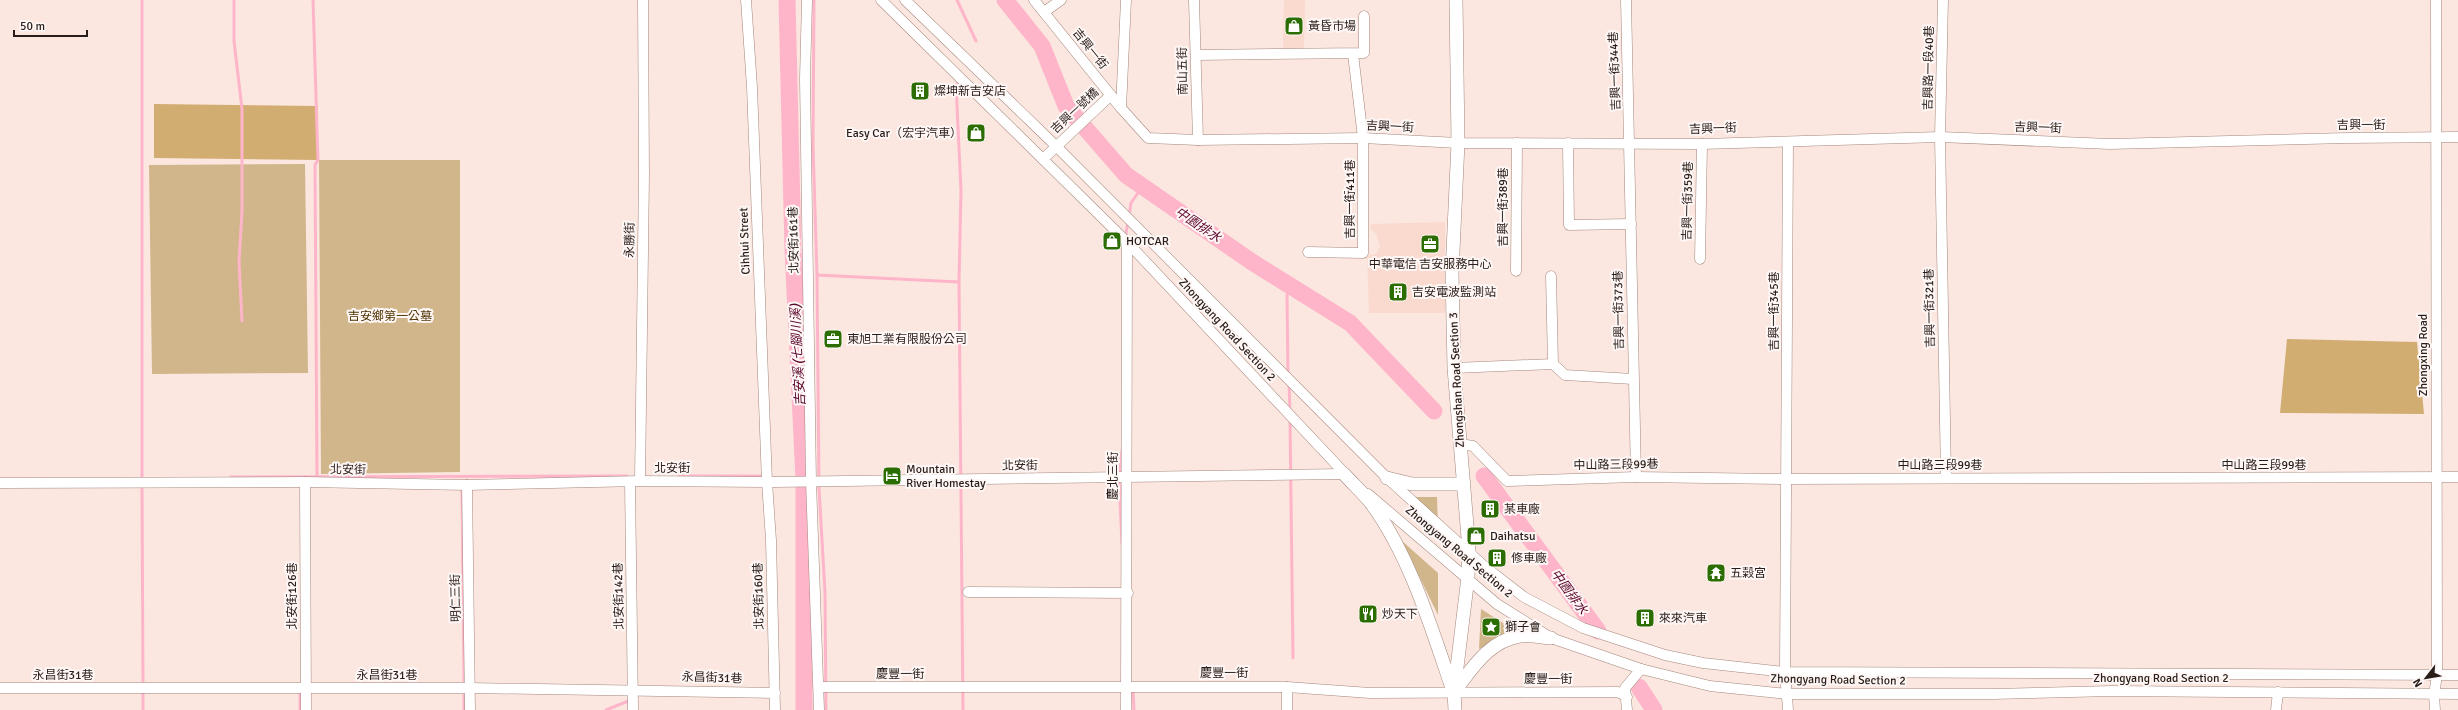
<svg xmlns="http://www.w3.org/2000/svg" width="2458" height="710" font-family="Signika,'Noto Sans TC',sans-serif">
<rect width="100%" height="100%" fill="#fbe7e0"/>
<g fill="#fad9ce">
<polygon points="1284,0 1305,0 1304,52 1283,52"/>
<polygon points="1445,222 1445,313 1369,313 1367,255 1376,254 1380,246 1376,234 1370,228 1371,224"/>
</g>
<g fill="#d1b68b">
<polygon points="319,160 460,160 460,472 321,474"/>
<polygon points="305,164 308,373 152,374 149,165"/>
<polygon points="1409,497 1437,497 1438,527"/>
<polygon points="1402,541 1438,573 1438,615"/>
<polygon points="1481,609 1514,630 1479,649"/>
</g>
<g fill="#d2ad72">
<polygon points="154,104 318,106 318,160 154,158"/>
<polygon points="2287,339 2417,342 2424,414 2280,413"/>
</g>
<g fill="none" stroke-linecap="round" stroke-linejoin="round">
<g stroke="#feb5c9" stroke-width="3">
<polyline points="142,0 142,481"/>
<polyline points="234,0 234,41 242,109 242,212 239,262 242,321"/>
<polyline points="313,0 318,160 315,165 317,476"/>
<polyline points="814,0 813,145 817,275 819,488 825,592 826,710"/>
<polyline points="957,0 976,41"/>
<polyline points="956,84 961,191 959,282 963,710"/>
<polyline points="1129,216 1131,203 1142,187"/>
<polyline points="1125,238 1128,222"/>
<polyline points="817,275 959,282"/>
<polyline points="1288,375 1287,295 1292,287"/>
<polyline points="1289,384 1290,411"/>
<polyline points="1290,420 1293,658"/>
<polyline points="679,476 761,476"/>
<polyline points="231,477 627,476"/>
<polyline points="142,486 143,681"/>
<polyline points="462,490 464,681"/>
<polyline points="1122,544 1119,478 1122,450"/>
<polyline points="1133,688 1134,710"/>
<polyline points="143,693 143,710"/>
<polyline points="464,695 464,710"/>
<polyline points="300,710 300,693"/>
<polyline points="606,710 631,700"/>
</g>
<g stroke="#feb5c9" stroke-width="17">
<polyline points="787,0 793,250 804,479 804,710"/>
<polyline points="1005,0 1042,46 1066,106 1126,175 1252,262 1350,323 1434,411"/>
<polyline points="1484,476 1598,631"/>
<polyline points="1639,687 1654,710"/>
</g>
<g stroke="#a4867b" stroke-width="11">
<g id="minor">
<polyline points="746,0 752,87 767,482 771,540 775,710"/>
<polyline points="807,0 805,79 811,481 819,710"/>
<polyline points="881,0 1127,242 1350,479"/>
<polyline points="905,0 1056,146 1387,478 1484,566 1524,597 1583,628 1665,655 1703,663 1785,672 2458,675"/>
<polyline points="1034,0 1121,108 1148,138 1198,140 1363,138 1458,143 1702,144 1940,137 2110,144 2347,138 2458,137"/>
<polyline points="1194,0 1198,140"/>
<polyline points="1626,0 1636,477"/>
<polyline points="1943,0 1940,137 1946,478"/>
<polyline points="1044,12 1061,0"/>
<polyline points="1196,55 1364,53 1364,16"/>
<polyline points="1121,108 1126,0"/>
<polyline points="1788,142 1785,672 1788,710"/>
<polyline points="1568,143 1569,225 1631,224"/>
<polyline points="1043,159 1111,95"/>
<polyline points="1308,252 1363,253 1363,138 1353,54"/>
<polyline points="1700,259 1702,144"/>
<polyline points="1516,271 1517,143"/>
<polyline points="1551,276 1553,364"/>
<polyline points="1553,364 1565,375 1633,379"/>
<polyline points="1454,368 1553,364"/>
<polyline points="1460,444 1473,446 1507,481 1636,477 1786,479 2458,477"/>
<polyline points="640,481 644,175 643,0"/>
<polyline points="305,482 306,710"/>
<polyline points="630,482 633,710"/>
<polyline points="0,483 305,482 467,485 640,481 776,482 1344,474"/>
<polyline points="467,485 470,710"/>
<polyline points="1368,494 1497,604 1551,638 1641,669 1710,686 1788,694 1993,694 2112,691 2458,694"/>
<polyline points="968,592 1128,593"/>
<polyline points="819,687 1287,687 1370,693 1618,692 1627,697"/>
<polyline points="1287,687 1287,710"/>
<polyline points="0,688 470,688 775,693"/>
<polyline points="1126,710 1127,242"/>
<polyline points="1627,710 1625,688 1641,669"/>
<polyline points="2276,710 2278,692"/>
<polyline points="2435,710 2434,695 2437,675 2436,0"/>
</g>
</g>
<g stroke="#a4867b" stroke-width="14">
<g id="major">
<path d="M1344,474C1353,484 1363,493 1371,503C1410,556 1431,627 1452,688"/>
<polyline points="1387,478 1412,484 1464,484"/>
<path d="M1454,692C1472,669 1488,641 1520,636C1530,635 1541,637 1551,638"/>
<polyline points="1455,710 1454,692 1468,577 1469,550 1454,368 1452,273 1458,143 1456,0"/>
</g>
</g>
<use href="#minor" stroke="#fff" stroke-width="10"/>
<use href="#major" stroke="#fff" stroke-width="13"/>
</g>
<defs>
<g id="shop-square" transform="scale(1)"><rect x="-9" y="-9" width="18" height="18" rx="4" fill="#2c6d02" stroke="#fef7f5"/><path d="M-5-2.5h2.3a2.7 3.5 0 0 1 5.4 0H5L5.5 6h-11ZM-1.5-2.5h3a1.5 2.3 0 0 0-3 0Z" fill="#fff"/></g>
<g id="building-square" transform="scale(1)"><rect x="-9" y="-9" width="18" height="18" rx="4" fill="#2c6d02" stroke="#fef7f5"/><path d="M-4-6H4V6H1V3H-1V6H-4ZM-2.5-4.3h1.7v1.8h-1.7ZM.8-4.3h1.7v1.8H.8ZM-2.5-1h1.7V.8h-1.7ZM.8-1h1.7V.8H.8Z" fill="#fff"/></g>
<g id="office-square" transform="scale(1)"><rect x="-9" y="-9" width="18" height="18" rx="4" fill="#2c6d02" stroke="#fef7f5"/><path d="M-6-3h4V-5.5h4V-3h4V5H-6ZM-1-4.5V-3h2v-1.5ZM-6 0V1H6V0Z" fill="#fff"/></g>
<g id="hotel-square" transform="scale(1)"><rect x="-9" y="-9" width="18" height="18" rx="4" fill="#2c6d02" stroke="#fef7f5"/><path d="M-6-4.5h1.5V1H6V5H4.5V3h-9V5H-6ZM-4 0a1.8 1.8 0 1 1 3.6 0ZM.5 0V-2.5h3Q6-2.5 6 0Z" fill="#fff"/></g>
<g id="temple-square" transform="scale(1)"><rect x="-9" y="-9" width="18" height="18" rx="4" fill="#2c6d02" stroke="#fef7f5"/><path d="M0-6L5-2H3V0L6.5 2.5H4V6H1.5V3h-3V6H-4V2.5H-6.5L-3 0V-2H-5Z" fill="#fff"/></g>
<g id="restaurant-square" transform="scale(1)"><rect x="-9" y="-9" width="18" height="18" rx="4" fill="#2c6d02" stroke="#fef7f5"/><path d="M-5-6h1v4h1v-4h1v4h1v-4h1v5L-1.5 .5V6h-2V.5L-5-1ZM5-6V6H3V1.5H1.5Q1.5-4 5-6Z" fill="#fff"/></g>
<g id="sight-square" transform="scale(1)"><rect x="-9" y="-9" width="18" height="18" rx="4" fill="#2c6d02" stroke="#fef7f5"/><path d="M0-6L1.8-2.2L6-1.7L2.9 1.2L3.7 5.4L0 3.3L-3.7 5.4L-2.9 1.2L-6-1.7L-1.8-2.2Z" fill="#fff"/></g>
</defs>
<g fill-rule="evenodd">
<use href="#shop-square" x="1294" y="26"/>
<use href="#building-square" x="920" y="91"/>
<use href="#shop-square" x="976" y="133"/>
<use href="#shop-square" x="1112" y="241"/>
<use href="#office-square" x="1430" y="244"/>
<use href="#building-square" x="1398" y="292"/>
<use href="#office-square" x="833" y="339"/>
<use href="#hotel-square" x="892" y="476"/>
<use href="#building-square" x="1490" y="509"/>
<use href="#shop-square" x="1476" y="536"/>
<use href="#building-square" x="1497" y="558"/>
<use href="#temple-square" x="1716" y="573"/>
<use href="#restaurant-square" x="1368" y="614"/>
<use href="#building-square" x="1645" y="618"/>
<use href="#sight-square" x="1491" y="627"/>
</g>
<g text-anchor="middle" dominant-baseline="central" stroke-width="4" stroke-linejoin="round" paint-order="stroke">
<g font-size="12" fill="#281d18" stroke="#fef7f5" text-anchor="start">
<text x="1308" y="26">黃昏市場</text>
<text x="934" y="91">燦坤新吉安店</text>
<text x="962" y="133" text-anchor="end">Easy Car（宏宇汽車）</text>
<text x="1126" y="241">HOTCAR</text>
<text x="1430" y="264" text-anchor="middle">中華電信 吉安服務中心</text>
<text x="1412" y="292">吉安電波監測站</text>
<text x="847" y="339">東旭工業有限股份公司</text>
<text x="906" y="469">Mountain<tspan x="906" dy="14">River Homestay</tspan></text>
<text x="1504" y="509">某車廠</text>
<text x="1490" y="536">Daihatsu</text>
<text x="1511" y="558">修車廠</text>
<text x="1730" y="573">五榖宮</text>
<text x="1382" y="614">炒天下</text>
<text x="1659" y="618">來來汽車</text>
<text x="1505" y="627">獅子會</text>
</g>
<g font-size="12" fill="#281d18" stroke="#fef7f5">
<text transform="translate(1090 49) rotate(51)">吉興一街</text>
<text transform="translate(1929 68) rotate(-89)">吉興路一段40巷</text>
<text transform="translate(1183 71) rotate(-91)">南山五街</text>
<text transform="translate(1615 71) rotate(-92)">吉興一街344巷</text>
<text transform="translate(1075 111) rotate(-43)">吉興一號橋</text>
<text x="2361" y="125">吉興一街</text>
<text transform="translate(1390 127) rotate(3)">吉興一街</text>
<text transform="translate(2038 128) rotate(2)">吉興一街</text>
<text transform="translate(1713 129) rotate(-2)">吉興一街</text>
<text transform="translate(1350 199) rotate(-90)">吉興一街411巷</text>
<text transform="translate(1688 201) rotate(-89)">吉興一街359巷</text>
<text transform="translate(1503 207) rotate(-90)">吉興一街389巷</text>
<text transform="translate(630 240) rotate(-89)">永勝街</text>
<text transform="translate(794 240) rotate(-91)">北安街161巷</text>
<text transform="translate(745 241) rotate(-92)">Cihhui Street</text>
<text transform="translate(1930 308) rotate(-91)">吉興一街321巷</text>
<text transform="translate(1619 310) rotate(-91)">吉興一街373巷</text>
<text transform="translate(1774 311) rotate(-90)">吉興一街345巷</text>
<text transform="translate(1227 330) rotate(47)">Zhongyang Road Section 2</text>
<text transform="translate(2423 355) rotate(-90)">Zhongxing Road</text>
<text transform="translate(1457 380) rotate(-93)">Zhongshan Road Section 3</text>
<text transform="translate(1616 465) rotate(-1)">中山路三段99巷</text>
<text x="1940" y="465">中山路三段99巷</text>
<text x="2264" y="465">中山路三段99巷</text>
<text transform="translate(1020 466) rotate(-1)">北安街</text>
<text x="672" y="468">北安街</text>
<text transform="translate(348 470) rotate(1)">北安街</text>
<text transform="translate(1113 476) rotate(-90)">慶北三街</text>
<text transform="translate(1459 552) rotate(40)">Zhongyang Road Section 2</text>
<text transform="translate(292 596) rotate(-90)">北安街126巷</text>
<text transform="translate(619 596) rotate(-91)">北安街142巷</text>
<text transform="translate(759 596) rotate(-91)">北安街160巷</text>
<text transform="translate(456 598) rotate(-91)">明仁三街</text>
<text x="1224" y="673">慶豐一街</text>
<text x="900" y="674">慶豐一街</text>
<text x="63" y="675">永昌街31巷</text>
<text x="387" y="675">永昌街31巷</text>
<text transform="translate(712 678) rotate(2)">永昌街31巷</text>
<text x="2161" y="678">Zhongyang Road Section 2</text>
<text x="1548" y="679">慶豐一街</text>
<text transform="translate(1838 680) rotate(1)">Zhongyang Road Section 2</text>
</g>
<g font-size="12" fill="#4d3402" stroke="#fef7f5">
<text x="390" y="316">吉安鄉第一公墓</text>
</g>
<g font-size="13" font-style="italic" fill="#5c072d" stroke="#fef7f5">
<text transform="translate(1198 225) rotate(34)">中園排水</text>
<text transform="translate(798 355) rotate(-93)">吉安溪 (七腳川溪)</text>
<text transform="translate(1569 592) rotate(54)">中園排水</text>
</g>
</g>
<g transform="translate(2426 678) rotate(239)" stroke="#fef7f5" stroke-width="3" paint-order="stroke">
<path d="M0-3L7 15L0 10L-7 15Z" fill="#281d18"/>
<text y="-6" font-size="11" font-weight="bold" text-anchor="middle" fill="#281d18">N</text>
</g>
<path d="M14 30v6h73v-6" fill="none" stroke="#281d18" stroke-width="2"/>
<text x="20" y="30" font-size="12" fill="#281d18" stroke="#fef7f5" stroke-width="3" paint-order="stroke">50 m</text>
</svg>
